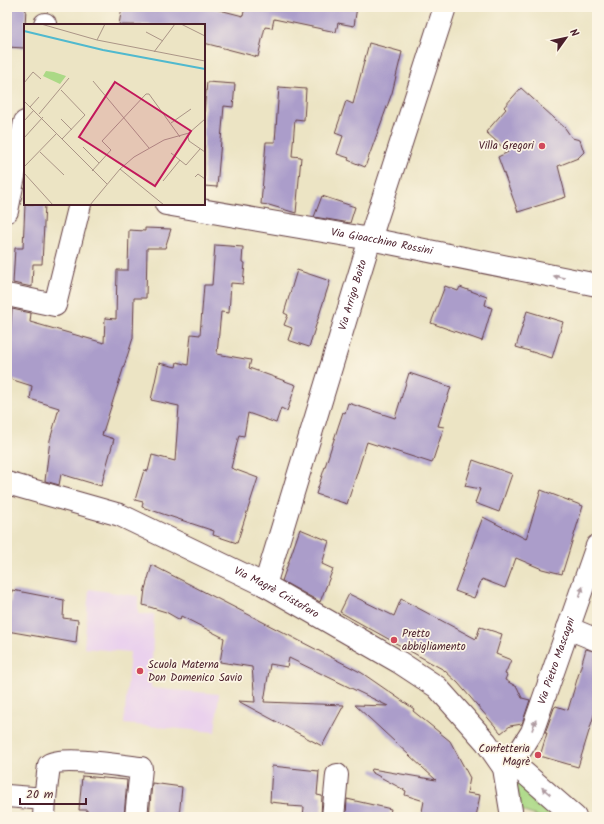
<svg xmlns="http://www.w3.org/2000/svg" width="604" height="824" font-family="Kalam,sans-serif">
<rect width="100%" height="100%" fill="#fcf5e5"/>
<filter id="ink" filterUnits="userSpaceOnUse"><feTurbulence type="fractalNoise" baseFrequency=".025" numOctaves="2"/><feDisplacementMap in="SourceGraphic" scale="8" xChannelSelector="R" yChannelSelector="G"/><feConvolveMatrix kernelMatrix="1 2 1 2 8 2 1 2 1" color-interpolation-filters="sRGB"/></filter>
<filter id="wash" filterUnits="userSpaceOnUse"><feTurbulence type="fractalNoise" baseFrequency=".012" numOctaves="4" result="noise"/><feDisplacementMap in="SourceGraphic" scale="16" xChannelSelector="R" yChannelSelector="G"/><feGaussianBlur stdDeviation="0.9" result="paint"/><feColorMatrix in="noise" values="0 0 0 0 0 0 0 0 0 0 0 0 0 0 0 0 0 1.4 0 .05"/><feComposite in="paint" operator="in"/></filter>
<g filter="url(#wash)">
<rect width="100%" height="100%" fill="#ece4c4"/>
<polygon fill="#ead1ed" points="89,589 138,596 138,614 154,614 151,688 219,694 215,732 124,724 130,652 84,648"/>
<polygon fill="#abd986" stroke="#7a7c58" points="515,778 563,817 539,817 522,811"/>
<g id="blocks">
<g fill="#ab9dca">
<polygon points="7,7 26,7 24,48 7,47"/>
<polygon points="122,7 208,7 243,16 245,7 357,7 354,26 338,23 336,32 274,19 272,28 265,27 258,57 204,43 204,25 119,25"/>
<polygon points="369,43 402,52 392,93 365,167 348,160 349,158 337,154 343,136 335,133 346,101 353,104"/>
<polygon points="207,82 235,84 233,107 224,106 217,187 204,186 204,113"/>
<polygon points="279,87 306,89 304,120 295,119 292,156 301,157 296,213 269,205 261,204 266,142 275,142"/>
<polygon points="521,88 565,128 572,138 580,140 584,152 578,158 558,166 566,197 518,212 498,157 508,152 486,132 506,109 504,107"/>
<polygon points="322,196 355,207 350,223 314,217"/>
<polygon points="25,204 45,204 42,264 33,264 32,287 13,283 15,248 23,248"/>
<polygon points="145,228 171,229 165,248 147,248 146,298 134,298 133,338 102,435 114,439 101,486 61,474 59,485 45,481 50,440 59,408 30,399 32,386 7,378 7,336 10,337 12,309 31,313 30,322 104,343 105,318 116,319 117,270 128,270 129,230 145,231"/>
<polygon points="215,245 243,247 242,262 245,263 243,284 231,283 229,313 221,312 217,354 251,360 249,368 296,385 287,411 281,408 276,423 248,413 244,436 239,435 231,468 258,478 237,543 213,535 214,531 142,507 143,502 135,500 144,470 148,471 152,455 175,461 179,406 151,400 159,363 176,367 177,362 188,365 191,334 200,335 204,285 212,285"/>
<polygon points="297,270 330,281 309,347 288,340 292,328 284,325 288,315 284,313"/>
<polygon points="445,286 458,291 460,287 487,297 485,305 492,308 482,341 431,323"/>
<polygon points="527,311 563,322 552,358 516,347"/>
<polygon points="409,373 451,387 438,426 444,427 432,463 367,442 347,504 316,494 343,412 345,413 348,403 395,418"/>
<polygon points="473,460 512,474 499,512 475,503 480,489 465,486"/>
<polygon points="541,490 583,506 562,574 542,569 516,558 505,588 482,579 474,598 455,591 483,517 526,539"/>
<polygon points="300,529 329,541 322,564 333,569 320,602 282,581"/>
<polygon points="152,565 362,673 414,709 413,711 450,741 470,778 467,793 480,795 476,817 421,817 424,801 405,795 406,791 371,772 372,769 436,780 355,705 388,706 289,658 287,667 270,664 264,702 344,705 322,746 238,701 255,702 252,667 220,662 224,638 181,616 180,620 166,612 143,605 145,589"/>
<polygon points="12,590 64,600 63,618 78,620 76,643 7,631"/>
<polygon points="349,594 394,616 401,599 476,639 480,627 502,634 496,654 511,660 505,674 507,675 505,680 517,687 522,698 530,700 522,724 510,726 501,733 458,683 444,670 340,612"/>
<polygon points="586,649 597,652 597,705 578,767 540,756 547,733 545,733 554,708 556,706 568,710"/>
<polygon points="272,766 319,771 317,795 322,796 321,817 303,817 304,807 288,806 289,804 270,802"/>
<polygon points="82,776 127,780 124,817 96,817 87,815 87,810 79,810"/>
<polygon points="152,783 182,787 179,817 149,817"/>
<polygon points="347,799 391,809 389,817 346,815"/>
</g>
</g>
</g>
<g filter="url(#ink)">
<use href="#blocks" fill-opacity="0" stroke="#623d42" stroke-width="1"/>
<g fill="none" stroke-linecap="round" stroke-linejoin="round">
<g stroke="#623d42" stroke-width="24">
<g id="minor">
<polyline points="45,25 45,24"/>
<path id="s1" d="M166,204L370,239L597,285"/>
<polyline points="7,211 25,122"/>
<polyline points="7,295 55,305 80,204"/>
<path id="s2" d="M7,483L120,515L265,585L399,662L437,687L486,742L504,768L512,817"/>
<path id="s3" d="M265,585L370,239L445,7"/>
<polyline points="568,628 597,640"/>
<path id="s4" d="M504,768L520,751L532,732L597,546"/>
<polyline points="504,768 521,770 575,817"/>
<polyline points="7,796 45,799 44,817"/>
<path d="M45,799L49,765C62,756 123,766 141,768L136,817"/>
<polyline points="333,817 337,775"/>
</g>
</g>
<use href="#minor" stroke="#fff" stroke-width="22"/>
</g>
<defs><path id="oneway-solid" d="M-6-.8H1V-3.2L6.5 0L1 3.2V.8H-6Z"/></defs>
<g fill="#ae9aa0">
<use href="#oneway-solid" transform="translate(559 277) rotate(-169)"/>
<use href="#oneway-solid" transform="translate(581 592) rotate(-71)"/>
<use href="#oneway-solid" transform="translate(534 725) rotate(-70)"/>
<use href="#oneway-solid" transform="translate(546 791) rotate(-139)"/>
</g>
</g>
<g fill="#d1495b" stroke="#fcf5e5" stroke-width="1.5">
<circle cx="542" cy="146" r="4"/>
<circle cx="394" cy="640" r="4"/>
<circle cx="140" cy="671" r="4"/>
<circle cx="538" cy="755" r="4"/>
</g>
<g text-anchor="middle" dominant-baseline="central" stroke-width="3.5" stroke-linejoin="round" paint-order="stroke">
<g font-size="11" fill="#4a1f2b" stroke="#fcf5e5" text-anchor="end">
<text x="534" y="146">Villa Gregori</text>
<text x="402" y="634" text-anchor="start">Pretto<tspan x="402" dy="13">abbigliamento</tspan></text>
<text x="148" y="665" text-anchor="start">Scuola Materna<tspan x="148" dy="13">Don Domenico Savio</tspan></text>
<text x="530" y="749">Confetteria<tspan x="530" dy="13">Magrè</tspan></text>
</g>
<g font-size="11" fill="#4a1f2b" stroke="#fcf5e5">
<text stroke="none"><textPath href="#s1" startOffset="219">Via Gioacchino Rossini</textPath></text>
<text stroke="none"><textPath href="#s3" startOffset="303">Via Arrigo Boito</textPath></text>
<text stroke="none"><textPath href="#s2" startOffset="292">Via Magrè Cristoforo</textPath></text>
<text stroke="none"><textPath href="#s4" startOffset="121">Via Pietro Mascagni</textPath></text>
</g>
</g>
<g transform="translate(24 24)">
<rect width="181" height="181" fill="#ece4c4"/>
<path d="M22,47L30,48L42,52L36,60L19,52Z" fill="#abd986"/>
<path fill="none" stroke="#50b9ce" stroke-width="2" d="M0,7L79,26L181,45"/>
<path fill="none" stroke="#ab9587" stroke-width="1" d="M17,0L73,16L181,37M157,0L181,12M122,8L139,17M73,16L81,0M130,28L151,0M69,57L125,124M0,59L9,48L17,55M37,66L61,91L38,115M0,77L83,160M6,83L15,73M15,90L45,54M37,95L48,106M181,95L165,109L164,113L165,117L181,128M0,97L10,86M147,99L167,85M0,114L19,93M59,123L75,139M16,128L40,151M147,129L162,141L176,125M0,143L33,109M96,145L140,181M68,147L87,126L78,117L122,70H125L156,113M0,149L29,181M171,153L174,150L181,155M139,157L156,136M66,181L96,145L110,133L140,116L165,109"/>
<path fill="#c2185b" fill-opacity="0.15" stroke="#c2185b" stroke-width="2" d="M91,58L167,107L131,162L55,113Z"/>
<rect width="181" height="181" fill="none" stroke="#4a1f2b" stroke-width="2"/>
</g>
<rect width="604" height="824" fill="none" stroke="#fcf5e5" stroke-width="24"/>
<g transform="translate(566 38) rotate(57)" stroke="#fcf5e5" stroke-width="3" paint-order="stroke">
<path d="M0-3L7 15L0 10L-7 15Z" fill="#4a1f2b"/>
<text y="-6" font-size="11" font-weight="bold" text-anchor="middle" fill="#4a1f2b">N</text>
</g>
<path d="M20 798v6h66v-6" fill="none" stroke="#4a1f2b" stroke-width="2"/>
<text x="26" y="798" font-size="12" fill="#4a1f2b" stroke="#fcf5e5" stroke-width="3" paint-order="stroke">20 m</text>
</svg>
